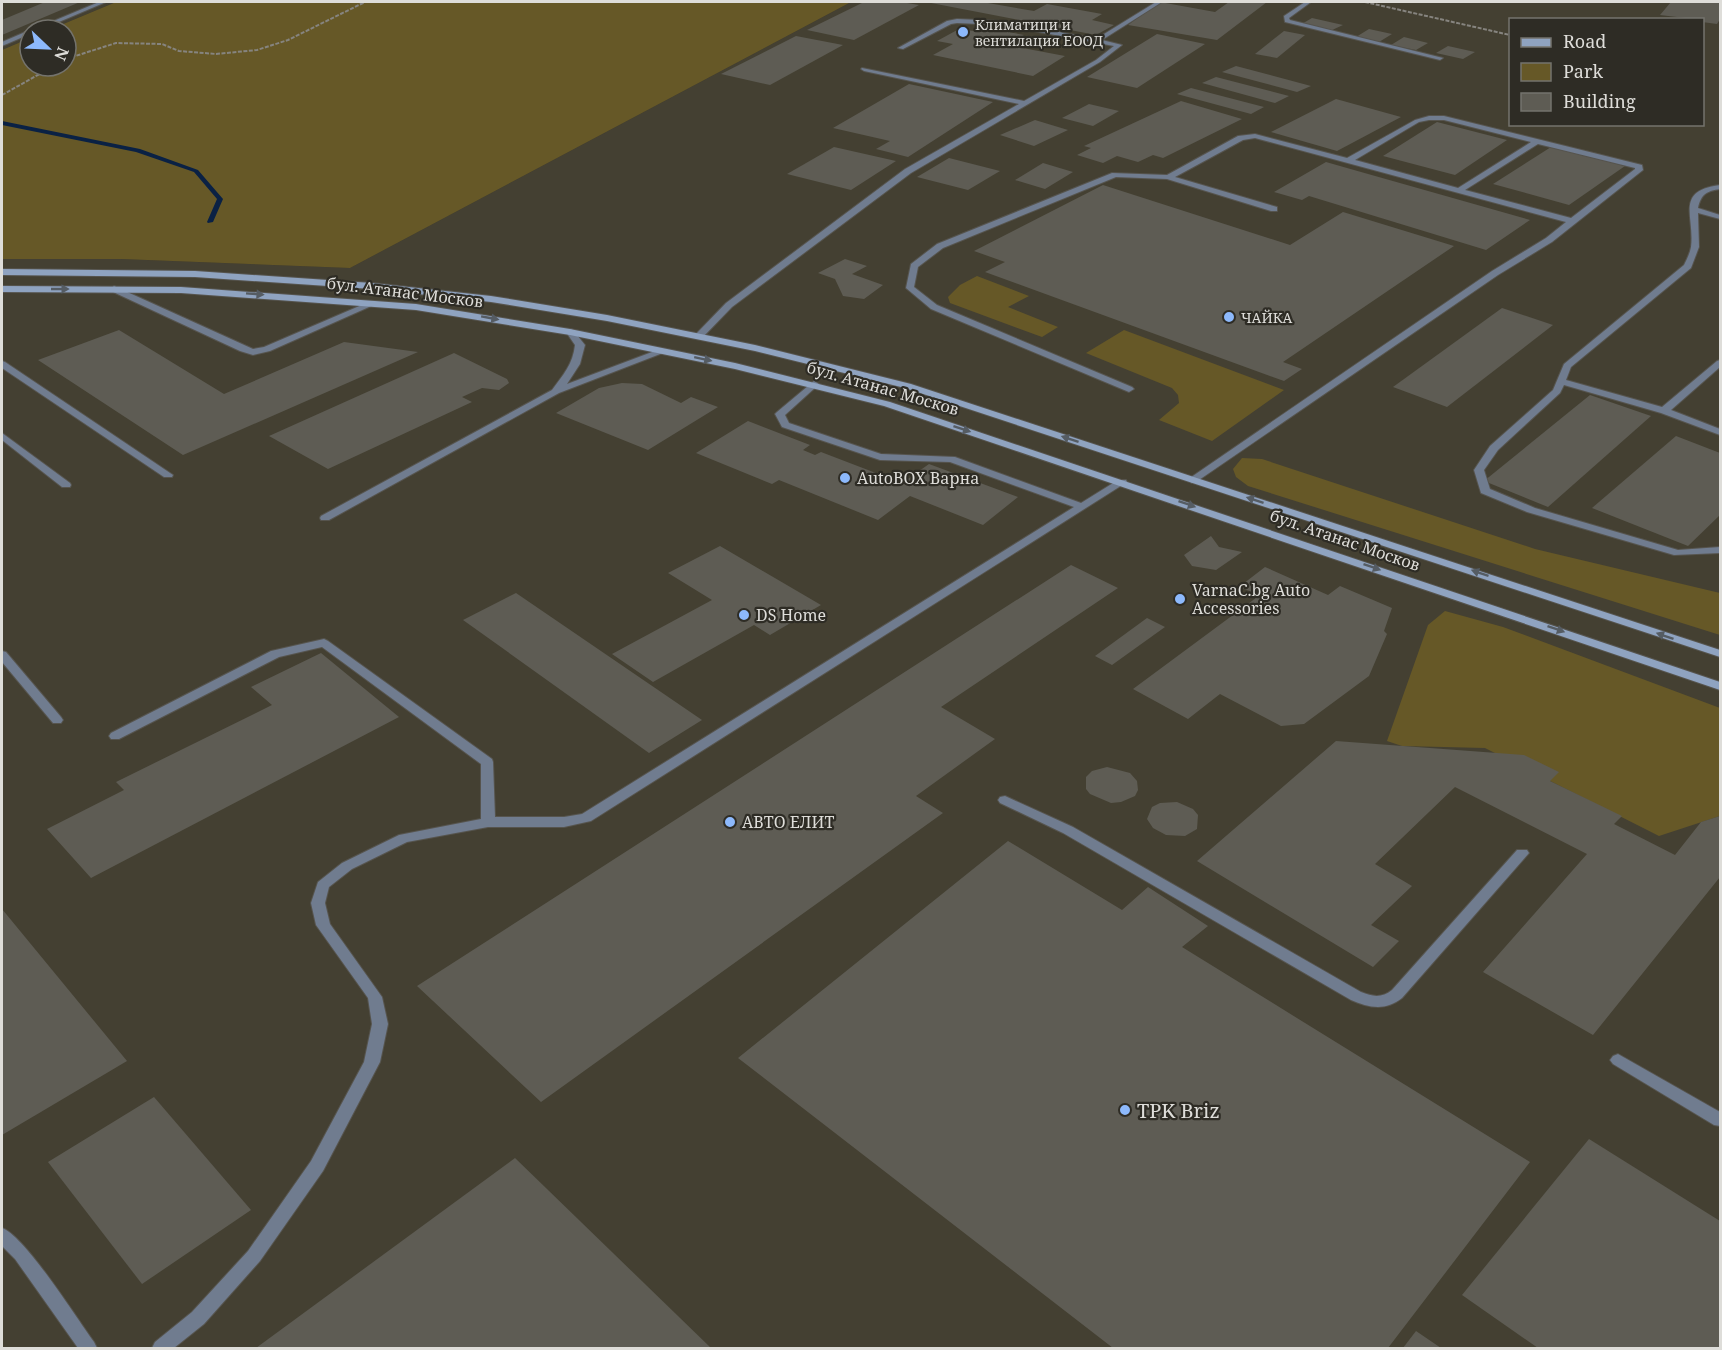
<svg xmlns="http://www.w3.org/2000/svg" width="1722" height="1350" font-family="'Noto Serif',serif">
<rect width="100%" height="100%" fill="#38362f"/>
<g fill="#444032" fill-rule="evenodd">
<polygon points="2,2 116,2 49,30 30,30 30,38 2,50"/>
<path d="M851,2H1720V1348H2V259H121L350,268ZM1510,20H1702V124H1510Z"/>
</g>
<g fill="#665827">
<polygon points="116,2 851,2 350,268 121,259 2,259 2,50 30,38 30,66 66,66 66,30 49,30"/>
<polygon points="977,276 1029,296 1008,307 1058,327 1042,337 950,303 948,297 960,285"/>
<polygon points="1124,330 1284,390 1212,441 1159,420 1179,403 1178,395 1172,388 1086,353"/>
<polygon points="1242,458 1262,459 1535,549 1720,593 1720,635 1248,486 1236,477 1233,469"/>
<polygon points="1445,611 1503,627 1720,708 1720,816 1659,836 1485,748 1402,746 1387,741 1428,625"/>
</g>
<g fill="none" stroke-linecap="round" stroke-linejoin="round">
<polygon fill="#0a2144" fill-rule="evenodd" points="2,121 140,149 198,170 223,199 213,222 208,223 207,222 217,199 194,172 136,152 2,125"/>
</g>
<g fill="#5e5c54">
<polygon points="45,2 80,2 2,35 2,20"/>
<polygon points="864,2 901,2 919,5 854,40 807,30"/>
<polygon points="926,2 982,2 1034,11 1047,4 1102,14 1092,20 1114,25 1096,35"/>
<polygon points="1160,2 1215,12 1229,2 1267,2 1217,40 1128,25"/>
<polygon points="1671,2 1720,2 1720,19 1717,24 1702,22 1702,20 1660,15"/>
<polygon points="1312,18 1343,25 1330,31 1300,25"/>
<polygon points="982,27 1024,35 1007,45 1065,56 1033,76 933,55 953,44 937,41 959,29 974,31"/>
<polygon points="1369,29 1392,34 1379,42 1356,37"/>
<polygon points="1284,31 1305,35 1277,58 1255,54"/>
<polygon points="1157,34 1205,44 1137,88 1087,77"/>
<polygon points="796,36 843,45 770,85 721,74"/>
<polygon points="1404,37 1428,43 1416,50 1391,45"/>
<polygon points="1448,46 1475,52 1463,59 1436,53"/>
<polygon points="1236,66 1311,86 1297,92 1222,72"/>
<polygon points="1216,77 1289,96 1275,103 1202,83"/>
<polygon points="909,84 993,102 908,157 876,149 890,141 833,128"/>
<polygon points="1191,88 1264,107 1251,114 1177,94"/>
<polygon points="1336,99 1401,117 1337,151 1271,132"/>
<polygon points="1181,101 1242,119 1163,158 1153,155 1138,162 1117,156 1103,163 1077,155 1091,148 1084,146"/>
<polygon points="1089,104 1119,111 1093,126 1062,118"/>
<polygon points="1035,120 1068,130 1034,146 1000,135"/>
<polygon points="1437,122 1507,140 1455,175 1383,156"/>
<polygon points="834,147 896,161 851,190 787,174"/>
<polygon points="1551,147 1625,166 1569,205 1493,184"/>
<polygon points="949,158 1000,171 968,190 917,177"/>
<polygon points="1326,162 1354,170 1530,220 1486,250 1309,196 1302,200 1274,192"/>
<polygon points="1043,163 1073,172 1045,189 1015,180"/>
<polygon points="1103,185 1290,245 1343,212 1454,246 1283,362 1302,369 1284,381 985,272 1005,262 974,251"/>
<polygon points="845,259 867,266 852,274 883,285 864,299 843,296 835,279 818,273"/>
<polygon points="1502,308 1553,325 1447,407 1393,387"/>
<polygon points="119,330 224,394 344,342 418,352 183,455 38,360"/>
<polygon points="454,353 507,379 509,383 499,390 482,388 462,397 472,402 328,469 269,436"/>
<polygon points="622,383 642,384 681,403 691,397 718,407 648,450 556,413 599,388"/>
<polygon points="1590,395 1651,416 1548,507 1484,481"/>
<polygon points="748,421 810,445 803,450 815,455 821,452 902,483 929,464 1018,497 983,525 910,496 878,520 779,480 772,484 696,453"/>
<polygon points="1676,436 1720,453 1720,515 1688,546 1592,508"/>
<polygon points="1211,536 1219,547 1242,552 1216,570 1192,566 1184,555"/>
<polygon points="720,546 821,605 770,635 754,625 653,682 612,654 712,600 668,573"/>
<polygon points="1071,565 1118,588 941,707 995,739 916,796 943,813 541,1102 417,986"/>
<polygon points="1265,567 1328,595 1340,586 1392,608 1384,631 1387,634 1369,676 1304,724 1281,726 1220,694 1188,719 1133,689 1260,595 1239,587"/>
<polygon points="516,593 702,720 649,753 463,620"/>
<polygon points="1147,618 1165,627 1112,665 1095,656"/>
<polygon points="321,653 399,717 91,878 47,829 124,790 116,782 272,705 251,687"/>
<polygon points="1336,741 1524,755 1559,772 1550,781 1622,816 1614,824 1675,855 1701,822 1720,816 1720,877 1593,1035 1483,972 1587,854 1455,787 1375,864 1412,886 1371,925 1399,941 1373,967 1197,861"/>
<polygon points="1107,767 1130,773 1137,781 1138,790 1135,796 1121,802 1111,803 1090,794 1086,789 1086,777 1092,771"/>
<polygon points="1177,802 1193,809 1198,815 1197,829 1185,836 1166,835 1153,828 1147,819 1152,807 1160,803"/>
<polygon points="1008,841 1122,910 1148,887 1208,926 1182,947 1530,1162 1388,1348 1113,1348 738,1058"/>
<polygon points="2,909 127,1061 2,1135"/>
<polygon points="154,1097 251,1210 142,1284 48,1162"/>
<polygon points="1589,1139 1720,1221 1720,1348 1538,1348 1462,1295"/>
<polygon points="515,1158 711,1348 256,1348"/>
<polygon points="1416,1331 1441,1348 1403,1348"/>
</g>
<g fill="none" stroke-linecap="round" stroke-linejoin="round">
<g stroke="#56544e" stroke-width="2">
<g id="lane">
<polygon points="99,2 106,2 40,30 32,30"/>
<polygon points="1156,2 1162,2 1102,40 1122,45 1100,62 911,173 732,307 702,338 696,338 696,334 726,303 905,169 1019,104 864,71 861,69 862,68 1024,101 1096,60 1114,46 1002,25 957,23 951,24 903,49 898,48 947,21 957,19 1002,21 1096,39"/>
<polygon points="1305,2 1311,2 1289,18 1290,20 1443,58 1440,60 1285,22 1284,16"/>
<polygon points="30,30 30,34 2,46 2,42"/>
<path d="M1429,116H1444L1642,165L1643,170L1552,242L1498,275L1196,482L1192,483L1187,480L1492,271L1546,238L1566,222L1255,138L1243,140L1175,177L1277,207V211H1271L1167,179L1116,177L943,248L918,267L914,287L937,305L1132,387L1134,389L1129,392L931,309L906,288L911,264L937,244L1112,173L1167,175L1238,136L1255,134L1347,158L1415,120ZM1429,120H1444L1531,142L1458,188L1355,160L1419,122ZM1538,144L1635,168V169L1571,218L1465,190Z"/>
<path d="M1720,185V189C1707,191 1701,194 1698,208L1720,215V219L1698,213L1699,247L1691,268L1571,367L1566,380L1662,407L1717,361L1720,360V367L1671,410L1720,429V435L1661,413L1564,385L1560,393L1498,450L1484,470L1490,489L1535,508L1678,550L1720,547V553L1674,555L1527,512L1481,493L1474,470L1490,446L1553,390L1564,364L1684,265C1687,259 1690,253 1691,247C1695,216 1674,191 1720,185Z"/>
<polygon points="114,286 253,349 264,347 371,301 378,303 270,351 253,355 240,351 111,291 110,289"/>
<path d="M570,329L573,330L585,345L580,364L567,384L660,349H666L668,351L559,393L329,520H321L320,518L321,516L552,390C563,375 573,364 575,345L566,332Z"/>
<polygon points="2,361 5,362 173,475 172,477 164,477 2,368"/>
<polygon points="814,381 819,384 817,386 785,415 789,423 881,454 955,457 1081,503 1118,480 1126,480 1127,482 591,821 564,827 488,827 407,842 352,869 329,887 325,903 330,924 382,997 388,1024 380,1062 323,1171 260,1261 204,1324 174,1348 152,1348 155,1342 192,1312 248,1251 311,1161 364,1062 372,1024 368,998 316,925 311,903 318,882 342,863 399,835 481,819 481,764 322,647 279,657 119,739 111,739 109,736 111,733 271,651 324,639 328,641 492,759 493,762 495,817 564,817 582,814 1074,507 950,462 880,460 782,427 775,414 777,412"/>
<polygon points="2,433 70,483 71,485 70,487 62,487 2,440"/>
<polygon points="2,651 6,652 61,717 63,720 61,723 53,723 2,662"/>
<path d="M1005,796L1073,827L1361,992C1373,997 1382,998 1392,990L1517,850H1527L1529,853L1402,998C1386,1011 1369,1008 1351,1000L1063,833L1000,803L998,800L1000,797Z"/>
<polygon points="1618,1054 1720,1112 1720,1126 1714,1125 1613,1064 1610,1060 1613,1056"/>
<path d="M2,1228C25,1236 77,1319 94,1342L97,1348H78L15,1259L2,1246Z"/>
</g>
</g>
<g stroke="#56544e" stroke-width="2">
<g id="secondary">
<polygon points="2,269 195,271 372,283 491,296 607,315 755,345 911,384 1720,650 1720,657 905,388 755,351 607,321 491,302 372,289 195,277 2,275"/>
<polygon points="2,286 181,287 416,304 570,329 735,363 890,402 1720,682 1720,690 884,406 735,369 570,335 416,310 181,293 2,292"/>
</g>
</g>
<g stroke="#86847f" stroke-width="2" stroke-dasharray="4 1.5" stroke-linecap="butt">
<polyline points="1365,2 1510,35"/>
<polyline points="66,59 116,43 162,44 179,51 216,54 257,50 288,40 365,2"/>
<polyline points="2,95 54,66"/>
</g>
<use href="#lane" fill="#707c8f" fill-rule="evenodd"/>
<use href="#secondary" fill="#8fa3c0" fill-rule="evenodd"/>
</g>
<defs><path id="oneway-solid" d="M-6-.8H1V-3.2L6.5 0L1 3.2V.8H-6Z" transform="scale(1.5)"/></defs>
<g fill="#555c63">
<use href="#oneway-solid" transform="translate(60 289)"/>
<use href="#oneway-solid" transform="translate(255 294) rotate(4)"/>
<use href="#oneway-solid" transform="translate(490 318) rotate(10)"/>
<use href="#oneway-solid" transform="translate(703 359) rotate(12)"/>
<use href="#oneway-solid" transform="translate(962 429) rotate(18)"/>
<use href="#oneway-solid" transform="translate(1070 439) rotate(-162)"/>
<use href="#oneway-solid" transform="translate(1255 500) rotate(-162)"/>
<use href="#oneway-solid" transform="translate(1187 504) rotate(19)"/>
<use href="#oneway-solid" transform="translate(1372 567) rotate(19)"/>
<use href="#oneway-solid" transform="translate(1480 573) rotate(-161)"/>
<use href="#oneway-solid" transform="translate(1556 629) rotate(19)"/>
<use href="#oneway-solid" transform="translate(1665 636) rotate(-161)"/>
</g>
<g fill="#8db9fc" stroke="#2e2c25" stroke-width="2">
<circle cx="963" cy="32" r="6"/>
<circle cx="1229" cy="317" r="6"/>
<circle cx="845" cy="478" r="6"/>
<circle cx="1180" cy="599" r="6"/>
<circle cx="744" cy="615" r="6"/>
<circle cx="730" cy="822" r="6"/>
<circle cx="1125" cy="1110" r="6"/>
</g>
<g text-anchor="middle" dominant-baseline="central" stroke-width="4.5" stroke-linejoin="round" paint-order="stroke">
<g font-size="14" fill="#deddd9" stroke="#2e2c25" text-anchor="start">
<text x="975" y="24">Климатици и<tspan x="975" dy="16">вентилация ЕООД</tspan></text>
<text x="1241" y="317">ЧАЙКА</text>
</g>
<g font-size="16" fill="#deddd9" stroke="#2e2c25">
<text transform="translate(405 292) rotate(7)">бул. Атанас Москов</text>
<text transform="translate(883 388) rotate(16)">бул. Атанас Москов</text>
<text transform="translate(1345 540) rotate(19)">бул. Атанас Москов</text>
</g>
<g font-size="16" fill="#deddd9" stroke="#2e2c25" text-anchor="start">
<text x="857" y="478">AutoBOX Варна</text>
<text x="1192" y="590">VarnaC.bg Auto<tspan x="1192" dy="18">Accessories</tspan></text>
<text x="756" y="615">DS Home</text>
<text x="742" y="822">АВТО ЕЛИТ</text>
</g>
<g font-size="20" fill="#deddd9" stroke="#2e2c25" text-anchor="start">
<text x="1137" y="1110">TPK Briz</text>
</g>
</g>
<rect width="1722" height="1350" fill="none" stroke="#deddd9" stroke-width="6"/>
<rect x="1509" y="18" width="195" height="108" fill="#2e2c25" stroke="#74736d" stroke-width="1.5"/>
<rect x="1521" y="38" width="30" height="9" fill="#8fa3c0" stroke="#74736d" stroke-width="1.5"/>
<text x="1563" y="48" font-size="18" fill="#deddd9">Road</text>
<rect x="1521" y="63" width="30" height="18" fill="#665827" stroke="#74736d" stroke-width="1.5"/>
<text x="1563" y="78" font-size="18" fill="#deddd9">Park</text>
<rect x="1521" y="93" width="30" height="18" fill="#5e5c54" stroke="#74736d" stroke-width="1.5"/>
<text x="1563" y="108" font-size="18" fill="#deddd9">Building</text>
<g transform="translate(48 48) rotate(113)"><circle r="28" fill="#2e2c25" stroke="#74736d" stroke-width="1.5"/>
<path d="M0-4.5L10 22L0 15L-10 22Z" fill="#8db9fc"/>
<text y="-9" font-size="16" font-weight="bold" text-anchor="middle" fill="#deddd9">N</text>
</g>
</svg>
